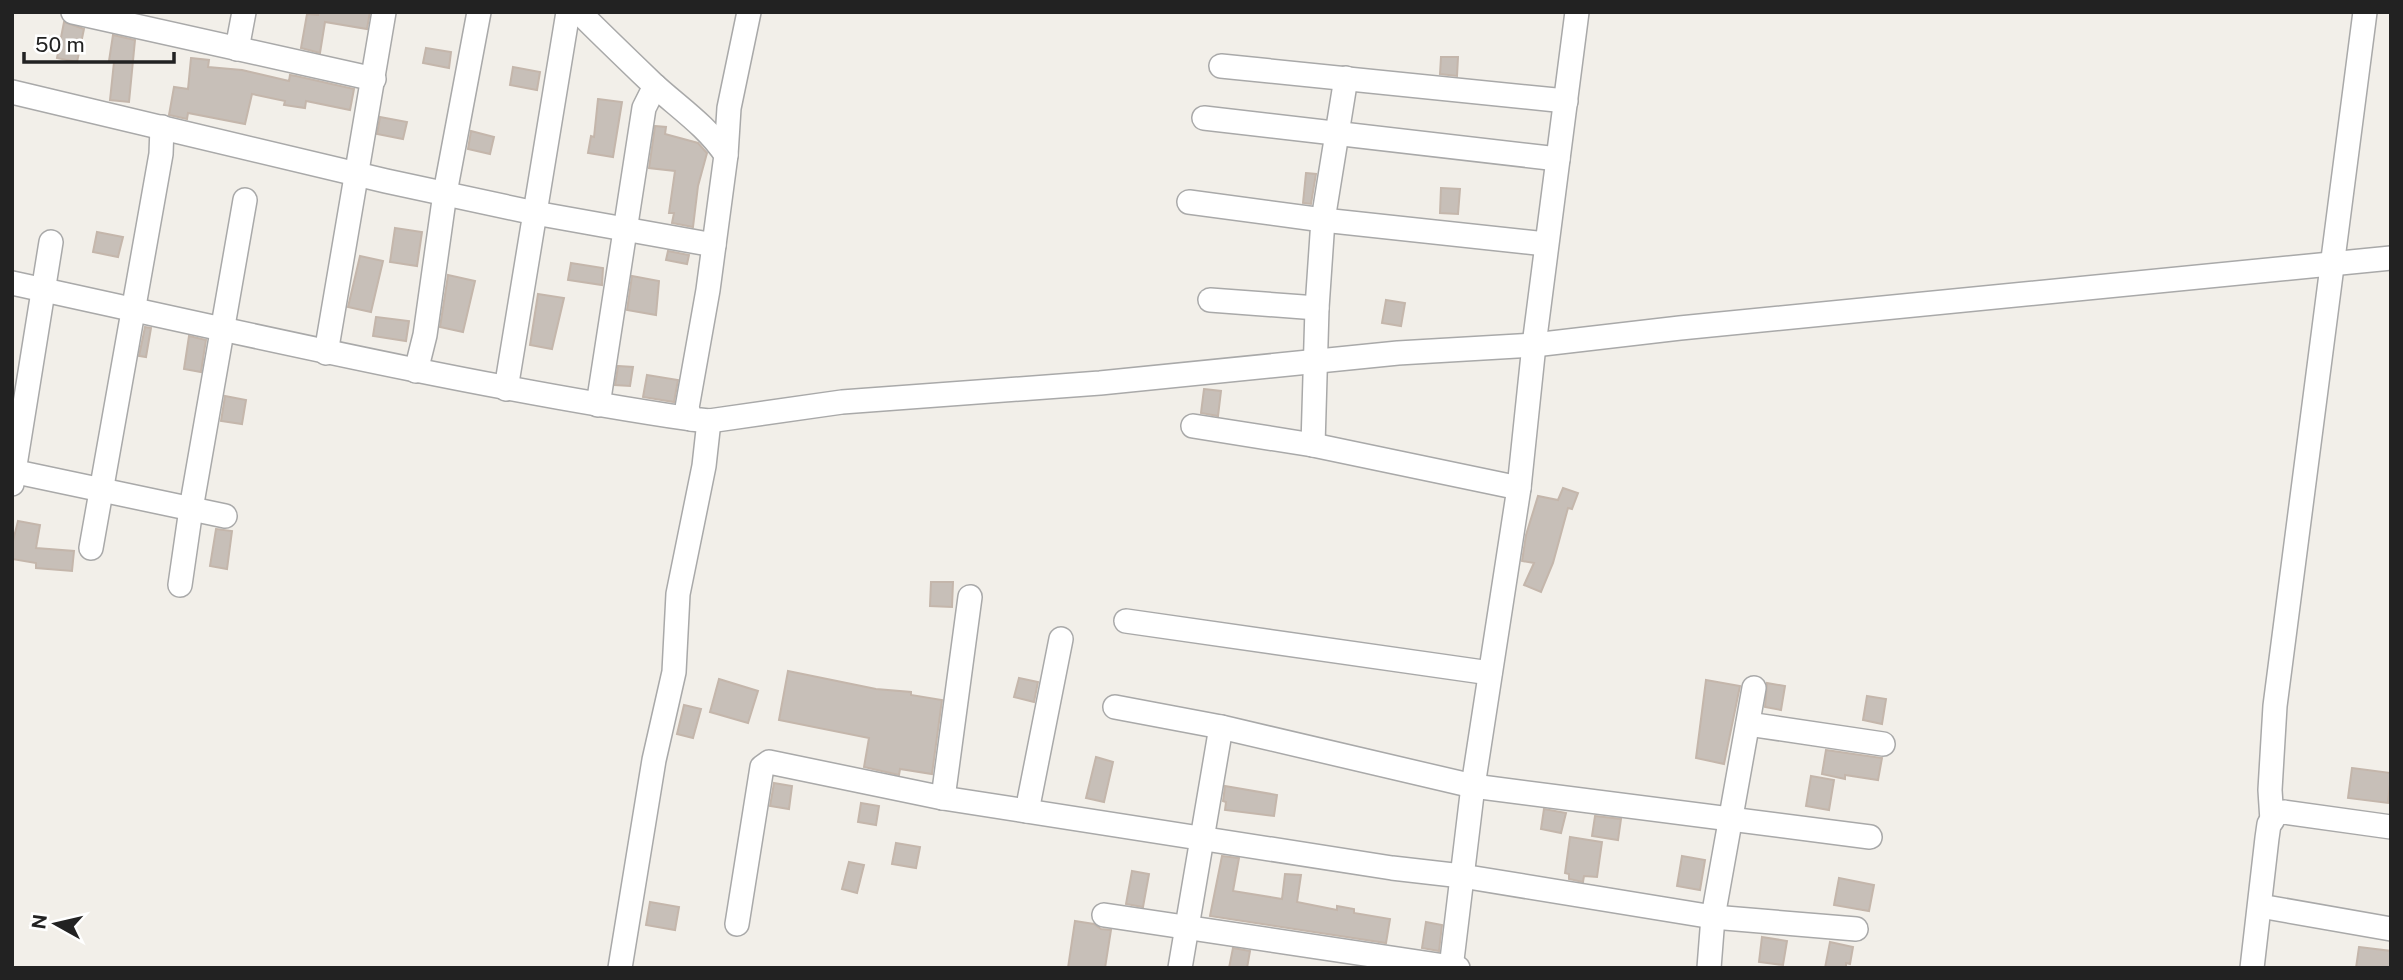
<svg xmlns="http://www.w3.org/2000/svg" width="2403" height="980" font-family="'Public Sans',sans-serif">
<rect width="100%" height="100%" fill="#f2efe9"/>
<g fill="#c7bfb8" stroke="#c4b6ab" stroke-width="2">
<polygon points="318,12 370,12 367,29 325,22 320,53 301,48 307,14 318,15"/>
<polygon points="64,22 84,29 77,62 57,58"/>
<polygon points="113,35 135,40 129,102 110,100 114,62 109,61"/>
<polygon points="426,48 451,52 449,68 423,63"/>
<polygon points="1441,57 1458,57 1457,76 1440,74"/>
<polygon points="191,58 209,60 208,67 242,70 289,81 290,75 296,76 354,89 350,110 306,101 305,108 284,105 285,101 252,94 245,124 188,113 187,119 169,115 174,87 188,89"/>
<polygon points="513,67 540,72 537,90 510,85"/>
<polygon points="598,99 622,102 613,157 588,153 591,136 594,137"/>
<polygon points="380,117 407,122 403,139 377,134"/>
<polygon points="655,126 666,127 665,134 698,143 707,153 698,186 693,227 672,223 674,213 669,213 675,171 649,168"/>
<polygon points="471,131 494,137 490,154 468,149"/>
<polygon points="1306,173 1316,174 1311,204 1303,203"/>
<polygon points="1441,188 1460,189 1458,214 1440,213"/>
<polygon points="395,228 422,232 417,266 390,262"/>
<polygon points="97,232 123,237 118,257 93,252"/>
<polygon points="668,251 689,255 687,264 666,260"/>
<polygon points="360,256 383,261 371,312 348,307"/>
<polygon points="571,263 603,268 602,285 568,280"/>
<polygon points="448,275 475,281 463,332 440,327"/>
<polygon points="632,276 659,281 656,315 627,310"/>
<polygon points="538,294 564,298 552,349 530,345"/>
<polygon points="1386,300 1405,303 1401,326 1382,323"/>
<polygon points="376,317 409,321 406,341 373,336"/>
<polygon points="145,327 151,328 146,357 139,356"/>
<polygon points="189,336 206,340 201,372 184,369"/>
<polygon points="618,366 633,367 630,386 615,385"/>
<polygon points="647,375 678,380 674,402 643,397"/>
<polygon points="1204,389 1221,391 1218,416 1201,413"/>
<polygon points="225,396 246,400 242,424 221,421"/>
<polygon points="1563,488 1578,493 1572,509 1568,508 1553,563 1541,592 1524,585 1534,563 1522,561 1526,535 1538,496 1558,500"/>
<polygon points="18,521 40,525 36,548 74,551 72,571 36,568 36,563 12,559 12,545"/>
<polygon points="216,529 232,531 227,569 210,566"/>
<polygon points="931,582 953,582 952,607 930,606"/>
<polygon points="788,671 876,689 911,692 911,695 942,700 932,774 900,769 899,775 864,767 869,738 779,720"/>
<polygon points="1019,678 1038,682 1034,702 1014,697"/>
<polygon points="719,679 758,691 748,723 710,712"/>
<polygon points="1706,680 1740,686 1724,764 1696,758"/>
<polygon points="1767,683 1785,686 1781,710 1765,707"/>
<polygon points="1867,696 1886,699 1882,724 1863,720"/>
<polygon points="684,705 701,709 693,738 677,734"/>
<polygon points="1826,750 1882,758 1878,780 1845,775 1845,779 1822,774"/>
<polygon points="1096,757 1113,762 1104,802 1086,798"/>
<polygon points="2352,768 2391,773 2388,803 2348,798"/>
<polygon points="1811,776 1834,780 1829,810 1806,806"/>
<polygon points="774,783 792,786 789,809 770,806"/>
<polygon points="1225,786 1277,795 1274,816 1225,810 1226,802 1223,801"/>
<polygon points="861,803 879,806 876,825 858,822"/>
<polygon points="1544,809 1566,813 1561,833 1541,829"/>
<polygon points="1595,816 1621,819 1618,840 1592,836"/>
<polygon points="1570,837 1602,842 1597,877 1584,876 1583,882 1569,879 1569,874 1565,873"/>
<polygon points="896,843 920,847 916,868 892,864"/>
<polygon points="1222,856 1239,858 1233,891 1282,899 1285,874 1301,875 1297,902 1337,910 1337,906 1354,909 1354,913 1390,919 1386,943 1210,916"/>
<polygon points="1682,856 1705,860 1700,890 1677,886"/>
<polygon points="849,862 864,865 857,893 842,889"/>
<polygon points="1132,871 1149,874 1143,907 1126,904"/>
<polygon points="1839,878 1874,885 1869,911 1834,905"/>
<polygon points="650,902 679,907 675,930 646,925"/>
<polygon points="1075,921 1094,924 1101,929 1111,930 1105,968 1068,968"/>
<polygon points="1426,922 1442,925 1439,951 1422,948"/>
<polygon points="1762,937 1787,941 1783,965 1759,962"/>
<polygon points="1830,942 1853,947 1850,964 1846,963 1846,968 1825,968"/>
<polygon points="2359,947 2391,951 2391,968 2356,968"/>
<polygon points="1233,948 1250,951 1247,968 1229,968"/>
</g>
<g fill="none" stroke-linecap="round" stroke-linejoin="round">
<g stroke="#a9a9a9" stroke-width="26">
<g id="street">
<polyline points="73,12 374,79"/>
<path d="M579,12C603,36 628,60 653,84C678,107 707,126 726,155L708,290L687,408L691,419L709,421L842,402L1100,383L1398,353L1534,345L1680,328L2391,258"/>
<polyline points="237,49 244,12"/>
<polyline points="1221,66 1566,101"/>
<polyline points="12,92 386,181 535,213 714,245"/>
<polyline points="1204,118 1558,159"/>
<polyline points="726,155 729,108 749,12"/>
<polyline points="1189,202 1323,220 1546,244"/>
<path d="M12,283C238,332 463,385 691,419"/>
<polyline points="1210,300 1317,308"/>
<polyline points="326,353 384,12"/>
<polyline points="416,371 425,335 445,193 479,12"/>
<polyline points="506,389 568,12"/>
<polyline points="598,405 644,108 655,86"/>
<polyline points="1193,426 1313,445 1519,488"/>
<polyline points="1313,445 1317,308 1323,220 1346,78"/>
<polyline points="12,471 225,516"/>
<polyline points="12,484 51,242"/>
<polyline points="91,548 161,154 162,127"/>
<polyline points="180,585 191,509 245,200"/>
<polyline points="1126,621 1490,673"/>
<polyline points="1115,707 1221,727 1473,786 1870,837"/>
<polyline points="1748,724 1883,744"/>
<polyline points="943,798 970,597"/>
<polyline points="1027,811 1061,639"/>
<polyline points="2272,821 2270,790 2275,706 2365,12"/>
<polyline points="2260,906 2391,929"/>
<polyline points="1104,915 1458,968"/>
<polyline points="737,924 762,767 769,762 943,798 1392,868 1462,876 1713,917 1856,929"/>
<polyline points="620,968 654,760 674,672 678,594 704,466 709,421"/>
<polyline points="1180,968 1221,727"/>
<polyline points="1451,968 1473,786 1519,488 1534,345 1577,12"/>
<polyline points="1709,968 1713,917 1754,688"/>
<polyline points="2252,968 2267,838 2269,824 2276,814 2284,812 2391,827"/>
</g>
</g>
<use href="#street" stroke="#fff" stroke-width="23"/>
</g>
<rect width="2403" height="980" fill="none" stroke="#222222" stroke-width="28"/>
<g transform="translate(56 924) rotate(278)" stroke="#ffffff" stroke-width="5" paint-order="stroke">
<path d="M0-5L12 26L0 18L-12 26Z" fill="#222222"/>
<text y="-10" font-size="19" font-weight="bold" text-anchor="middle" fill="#222222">N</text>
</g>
<path d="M24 52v10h150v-10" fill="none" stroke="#222222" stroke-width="3.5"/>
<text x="35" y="52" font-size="21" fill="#222222" stroke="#ffffff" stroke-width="5" paint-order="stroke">50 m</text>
</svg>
